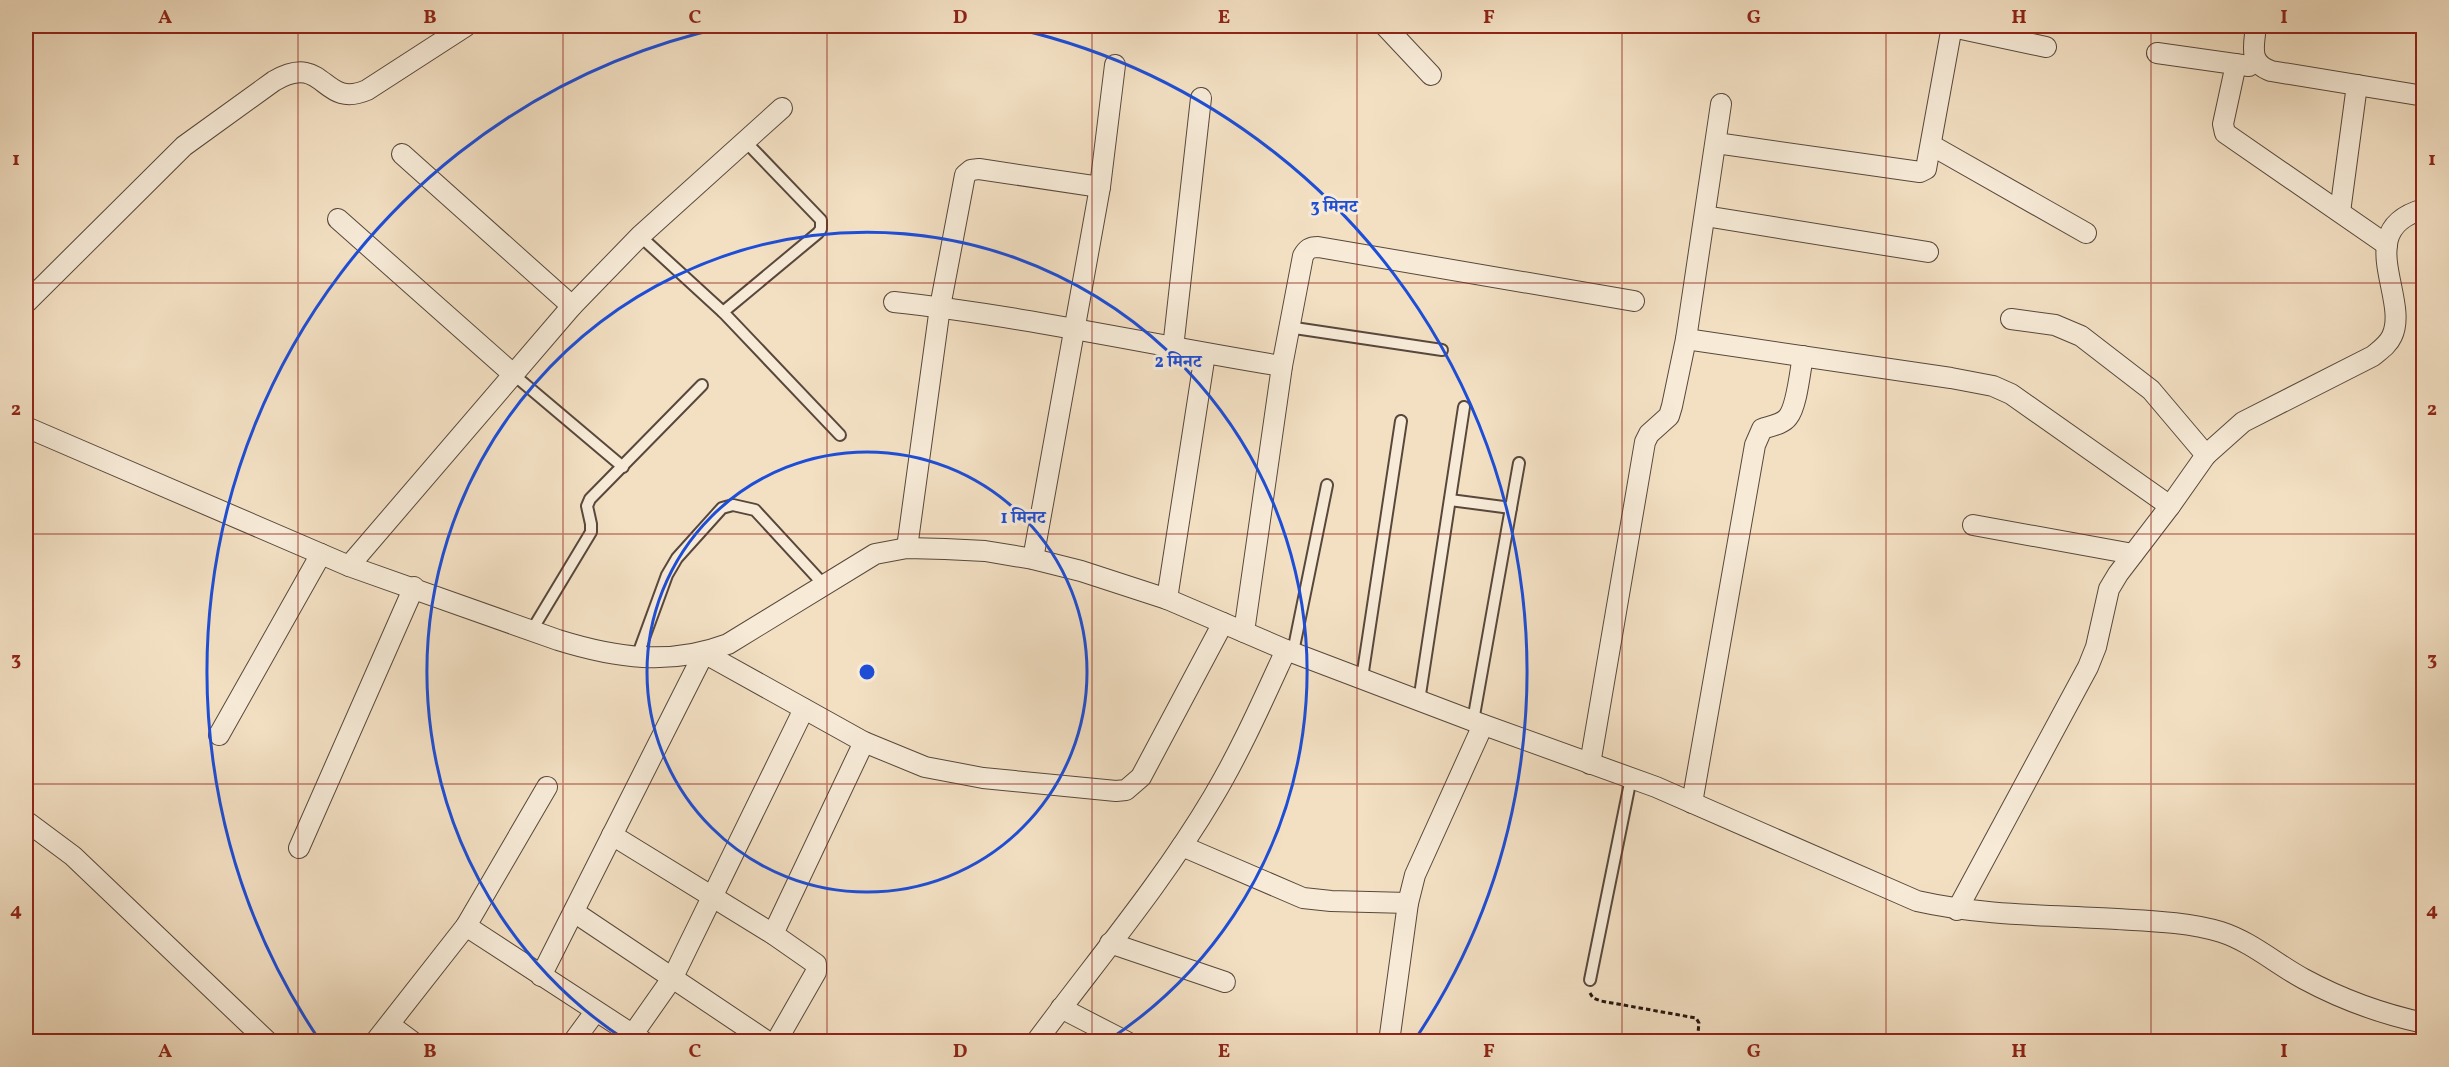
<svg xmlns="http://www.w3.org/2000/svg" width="2449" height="1067" font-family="Vollkorn,'Noto Serif Devanagari',serif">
<rect width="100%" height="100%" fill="#f3e0c3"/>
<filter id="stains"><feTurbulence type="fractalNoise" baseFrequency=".00333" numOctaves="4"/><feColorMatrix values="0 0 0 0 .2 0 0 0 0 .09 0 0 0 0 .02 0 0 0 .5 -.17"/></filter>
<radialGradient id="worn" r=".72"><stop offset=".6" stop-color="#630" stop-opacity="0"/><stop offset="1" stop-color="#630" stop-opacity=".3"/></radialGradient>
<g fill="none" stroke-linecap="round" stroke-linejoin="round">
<g stroke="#58483c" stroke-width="14">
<g id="service">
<polyline points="640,236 723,312 840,435"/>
<polyline points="723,312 818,233 821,229 821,220 745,141"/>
<polyline points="1288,327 1442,350"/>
<polyline points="514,375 623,467"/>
<polyline points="1450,500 1511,508"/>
<polyline points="532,630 591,532 591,524 587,506 590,499 702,385"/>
<polyline points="1293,652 1327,485"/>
<polyline points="637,657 667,575 677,558 722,508 733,505 755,510 825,586"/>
<polyline points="1362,678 1401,421"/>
<polyline points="1419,701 1464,407"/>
<polyline points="1473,721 1519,463"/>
<polyline points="1590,980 1631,778"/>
</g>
</g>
<g stroke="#58483c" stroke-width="22">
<g id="minor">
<polyline points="1385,26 1431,75"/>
<path d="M2256,26C2254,46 2248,63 2271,71L2424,96"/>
<polyline points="1952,27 2046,47"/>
<polyline points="2157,53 2249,66"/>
<polyline points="2236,64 2223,124 2225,133 2387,245"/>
<polyline points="1716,143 1920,172 1926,169 1952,26"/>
<polyline points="1931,145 2086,233"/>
<polyline points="402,154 572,306"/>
<polyline points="2340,212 2357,85"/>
<polyline points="1705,216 1928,252"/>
<polyline points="338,219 514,375"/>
<path d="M894,302C1024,316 1152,345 1282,366"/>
<path d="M26,303L184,146L274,81C326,51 321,110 367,90L466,26"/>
<polyline points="2011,319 2055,325 2081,336 2151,390 2206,455"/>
<polyline points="1686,339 1951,378 1993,386 2011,394 2170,506"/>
<polyline points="1173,348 1201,98"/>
<path d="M26,427L349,566L558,640C616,658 670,666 728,644L875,554L907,548L945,549L985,551L1033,559L1081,571L1167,599L1286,650L1473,721L1656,787L1917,901C1983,916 2050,915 2117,919C2151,921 2188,922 2221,932C2252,942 2276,964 2304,979C2341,999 2382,1014 2424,1023"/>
<polyline points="1973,525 2133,554"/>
<polyline points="907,548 940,307 965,175 971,170 979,169 1100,187"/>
<polyline points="1033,559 1100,187 1115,65"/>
<polyline points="349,566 572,306 640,236 782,108"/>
<polyline points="1167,599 1205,354"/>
<path d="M1244,632L1282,366L1303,256C1307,249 1310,247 1318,247L1634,301"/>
<polyline points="219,735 321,554"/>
<polyline points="1590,764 1645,442 1649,434 1669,416 1672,406 1686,339 1721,104"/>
<path d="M1692,803L1755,445L1762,429C1771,426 1783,424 1788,417C1797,406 1800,371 1803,356"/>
<polyline points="26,821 73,856 268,1042"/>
<polyline points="612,835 773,934 816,964 816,972 776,1042"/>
<polyline points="1182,846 1303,898 1331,901 1408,903"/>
<polyline points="299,848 414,587"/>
<path d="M1957,910L2088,667L2096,647L2109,589L2118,574L2170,506L2206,455L2243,422L2373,356C2380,350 2388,345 2392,336C2410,298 2351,229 2424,209"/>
<polyline points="574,912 768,1042"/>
<polyline points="466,926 644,1042"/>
<polyline points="773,934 864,742"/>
<polyline points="1110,943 1225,982"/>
<polyline points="541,976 704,653 864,742 925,767 983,778 1116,791 1126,790 1141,777 1223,623"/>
<polyline points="1061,1008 1127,1042"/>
<polyline points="390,1025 413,1042"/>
<polyline points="633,1034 673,977 804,709"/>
<polyline points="375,1042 466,926 547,787"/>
<polyline points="573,1042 595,1012"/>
<path d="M1036,1042C1096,961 1162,883 1213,797C1241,750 1263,700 1286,650"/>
<polyline points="1389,1042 1408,903 1415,875 1483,725"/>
</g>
</g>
<polyline stroke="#25150f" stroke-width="3" stroke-dasharray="4.5 3" stroke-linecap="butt" points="1590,993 1593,998 1601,1001 1696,1018 1699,1023 1697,1042"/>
<use href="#service" stroke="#f7ebd8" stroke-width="10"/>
<use href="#minor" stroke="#f7ebd8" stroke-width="20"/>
</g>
<path fill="none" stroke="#8f2418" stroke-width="1.5" stroke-opacity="0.55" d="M298,26V1042M563,26V1042M827,26V1042M1092,26V1042M1357,26V1042M1622,26V1042M1886,26V1042M2151,26V1042M26,283H2424M26,534H2424M26,784H2424"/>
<g fill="none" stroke="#1d4ed8" stroke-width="3">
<circle cx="867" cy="672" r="220"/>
<path d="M627 1041A440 440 0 1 1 1107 1041"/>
<path d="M320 1041A660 660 0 0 1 730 26M1004 26A660 660 0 0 1 1414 1041"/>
</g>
<circle cx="867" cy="672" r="9" fill="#1d4ed8" stroke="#f7ebd8" stroke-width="3"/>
<g font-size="18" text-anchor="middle" font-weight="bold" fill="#1d4ed8" stroke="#f7ebd8" stroke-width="6" stroke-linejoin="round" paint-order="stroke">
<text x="1334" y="212">3 मिनट</text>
<text x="1178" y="367">2 मिनट</text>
<text x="1023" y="523">1 मिनट</text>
</g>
<rect width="2449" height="1067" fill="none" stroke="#f3e0c3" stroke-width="66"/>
<rect x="33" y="33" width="2383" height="1001" fill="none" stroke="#8f2418" stroke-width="2"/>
<g font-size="20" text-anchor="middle" font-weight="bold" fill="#8f2418">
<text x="165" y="23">A</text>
<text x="430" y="23">B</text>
<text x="695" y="23">C</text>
<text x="960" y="23">D</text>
<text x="1224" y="23">E</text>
<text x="1489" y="23">F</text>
<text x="1754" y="23">G</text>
<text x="2019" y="23">H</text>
<text x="2284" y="23">I</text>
<text x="16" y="165">1</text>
<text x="2432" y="165">1</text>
<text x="16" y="415">2</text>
<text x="2432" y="415">2</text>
<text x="16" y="665">3</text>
<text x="2432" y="665">3</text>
<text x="16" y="916">4</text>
<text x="2432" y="916">4</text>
<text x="165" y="1057">A</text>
<text x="430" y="1057">B</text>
<text x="695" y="1057">C</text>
<text x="960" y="1057">D</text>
<text x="1224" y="1057">E</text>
<text x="1489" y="1057">F</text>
<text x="1754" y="1057">G</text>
<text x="2019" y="1057">H</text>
<text x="2284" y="1057">I</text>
</g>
<rect width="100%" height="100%" filter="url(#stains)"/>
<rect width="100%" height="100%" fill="url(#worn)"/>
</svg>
